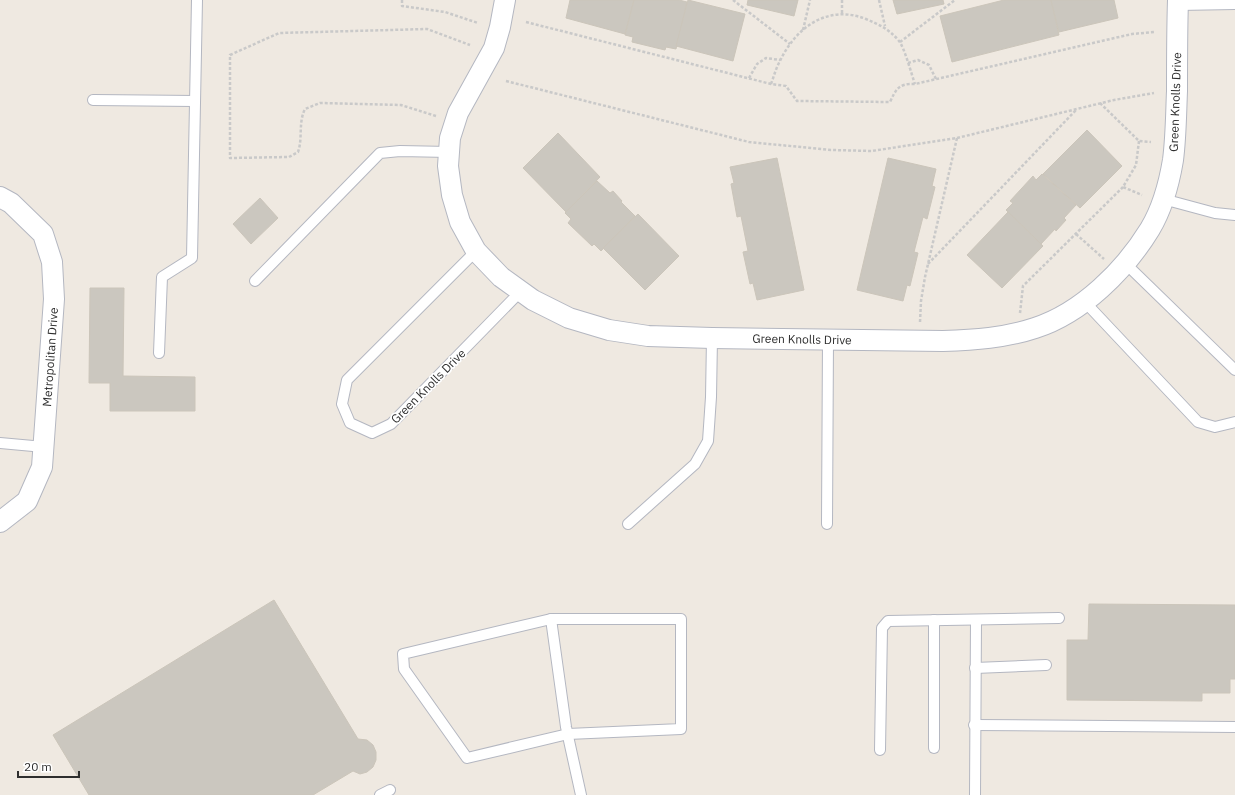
<svg xmlns="http://www.w3.org/2000/svg" width="1235" height="795" font-family="'IBM Plex Sans',sans-serif">
<rect width="100%" height="100%" fill="#efe9e1"/>
<g fill="#cbc7bf" stroke="#cbc5ba">
<polygon points="570,0 634,0 625,34 566,18"/>
<polygon points="634,0 679,0 687,2 676,49 666,47 665,50 632,42 633,37 625,35"/>
<polygon points="688,0 745,14 733,61 676,46"/>
<polygon points="748,0 798,0 794,16 747,5"/>
<polygon points="893,0 943,0 944,4 897,14"/>
<polygon points="1004,0 1051,0 1059,35 952,62 940,16"/>
<polygon points="1051,0 1114,0 1118,18 1059,32"/>
<polygon points="1087,130 1122,166 1080,208 1043,174"/>
<polygon points="558,133 600,177 566,212 523,168"/>
<polygon points="777,158 804,290 757,300 753,283 750,284 743,252 748,251 741,216 737,217 731,184 734,183 730,167"/>
<polygon points="888,158 936,169 932,186 935,187 927,219 923,217 914,252 918,253 910,286 907,285 903,301 857,290"/>
<polygon points="1042,174 1076,205 1064,218 1066,220 1056,231 1055,229 1041,244 1006,210 1013,203 1010,201 1033,176 1036,180"/>
<polygon points="597,181 610,193 613,191 622,201 621,202 635,216 601,251 594,244 592,246 568,223 571,219 565,213"/>
<polygon points="260,198 278,218 251,244 233,224"/>
<polygon points="1008,212 1043,246 1002,288 967,255"/>
<polygon points="638,214 679,256 645,290 603,248"/>
<polygon points="90,288 124,288 123,376 195,377 195,411 110,411 110,383 89,383"/>
<polygon points="274,600 358,739 367,740 373,745 376,752 376,760 373,767 367,772 360,774 353,771 313,795 89,795 53,735"/>
<polygon points="1089,604 1235,605 1235,679 1230,679 1230,693 1202,693 1202,701 1067,700 1067,640 1088,640"/>
</g>
<g fill="none" stroke-linecap="round" stroke-linejoin="round">
<g stroke="#b4b7c1" stroke-width="12">
<g id="service">
<polyline points="1178,5 1235,4"/>
<polyline points="93,100 195,101"/>
<polyline points="1163,199 1215,213 1235,215"/>
<polyline points="476,251 347,380 342,404 350,423 372,433 391,424 521,291"/>
<polyline points="1125,263 1235,370"/>
<polyline points="255,281 380,153 400,151 449,152"/>
<polyline points="1084,301 1198,422 1215,427 1235,422"/>
<polyline points="159,353 162,277 192,258 197,0"/>
<polyline points="0,443 44,447"/>
<polyline points="628,524 695,464 708,441 711,397 712,338"/>
<polyline points="827,524 828,339"/>
<polygon points="551,619 681,619 681,729 568,734 467,758 404,669 403,654"/>
<polyline points="551,619 566,727 581,795"/>
<polyline points="975,668 1046,665"/>
<polyline points="974,725 1235,727"/>
<polyline points="934,748 934,620"/>
<polyline points="880,750 882,628 888,621 1059,618"/>
<polyline points="380,795 390,790"/>
<polyline points="975,795 976,620"/>
</g>
</g>
<g stroke="#b4b7c1" stroke-width="22">
<g id="minor">
<path d="M505,0L500,27L494,48L458,113L450,138L448,166L452,195L460,222L476,251L501,277L533,300L569,318L609,330L648,336L712,338L943,341C974,340 1005,338 1035,328C1082,313 1125,270 1150,229C1162,209 1169,184 1173,160C1176,137 1176,114 1177,91C1177,61 1177,30 1178,0"/>
<polyline points="0,197 11,203 43,234 52,262 54,299 42,467 27,501 0,522"/>
</g>
</g>
<g stroke="#c9c9c9" stroke-width="2.5" stroke-dasharray="3 2" stroke-linecap="butt">
<polyline points="402,0 402,6 445,12 478,23"/>
<polyline points="733,0 790,44"/>
<polyline points="842,0 842,14"/>
<polyline points="879,0 885,26"/>
<path d="M526,22L771,84L786,86L797,101L890,102C896,89 899,83 915,84L1132,34L1154,32"/>
<polyline points="803,30 810,0"/>
<polyline points="900,42 955,0"/>
<polyline points="908,63 918,60 929,65 936,79"/>
<polyline points="749,78 757,64 766,58 780,60"/>
<polyline points="506,81 749,142 831,150 872,151 957,138 1114,100 1154,93"/>
<path d="M771,84C774,76 776,68 780,61C796,27 828,4 866,19C880,25 889,29 899,41C905,49 911,73 915,84"/>
<polyline points="1100,103 1139,141 1151,142"/>
<path d="M436,116L401,105L320,103L305,109C298,123 303,138 298,152L289,157L230,158V55L279,33L427,29L470,45"/>
<polyline points="1139,141 1136,165 1123,187 1142,195"/>
<polyline points="1076,234 1104,259"/>
<polyline points="928,264 1077,109"/>
<polyline points="1020,313 1023,286 1123,187"/>
<polyline points="920,322 921,301 925,277 957,138"/>
</g>
<use href="#service" stroke="#fff" stroke-width="10"/>
<use href="#minor" stroke="#fff" stroke-width="20"/>
</g>
<g text-anchor="middle" dominant-baseline="central" stroke-width="3.5" stroke-linejoin="round" paint-order="stroke">
<g font-size="12" fill="#2e2e2e" stroke="#fff">
<text transform="translate(1175 102) rotate(-88)">Green Knolls Drive</text>
<text transform="translate(802 339) rotate(1)">Green Knolls Drive</text>
<text transform="translate(50 357) rotate(-86)">Metropolitan Drive</text>
<text transform="translate(428 386) rotate(-45)">Green Knolls Drive</text>
</g>
</g>
<path d="M18 771v6h61v-6" fill="none" stroke="#2e2e2e" stroke-width="2"/>
<text x="24" y="771" font-size="12" fill="#2e2e2e" stroke="#ffffff" stroke-width="3" paint-order="stroke">20 m</text>
</svg>
